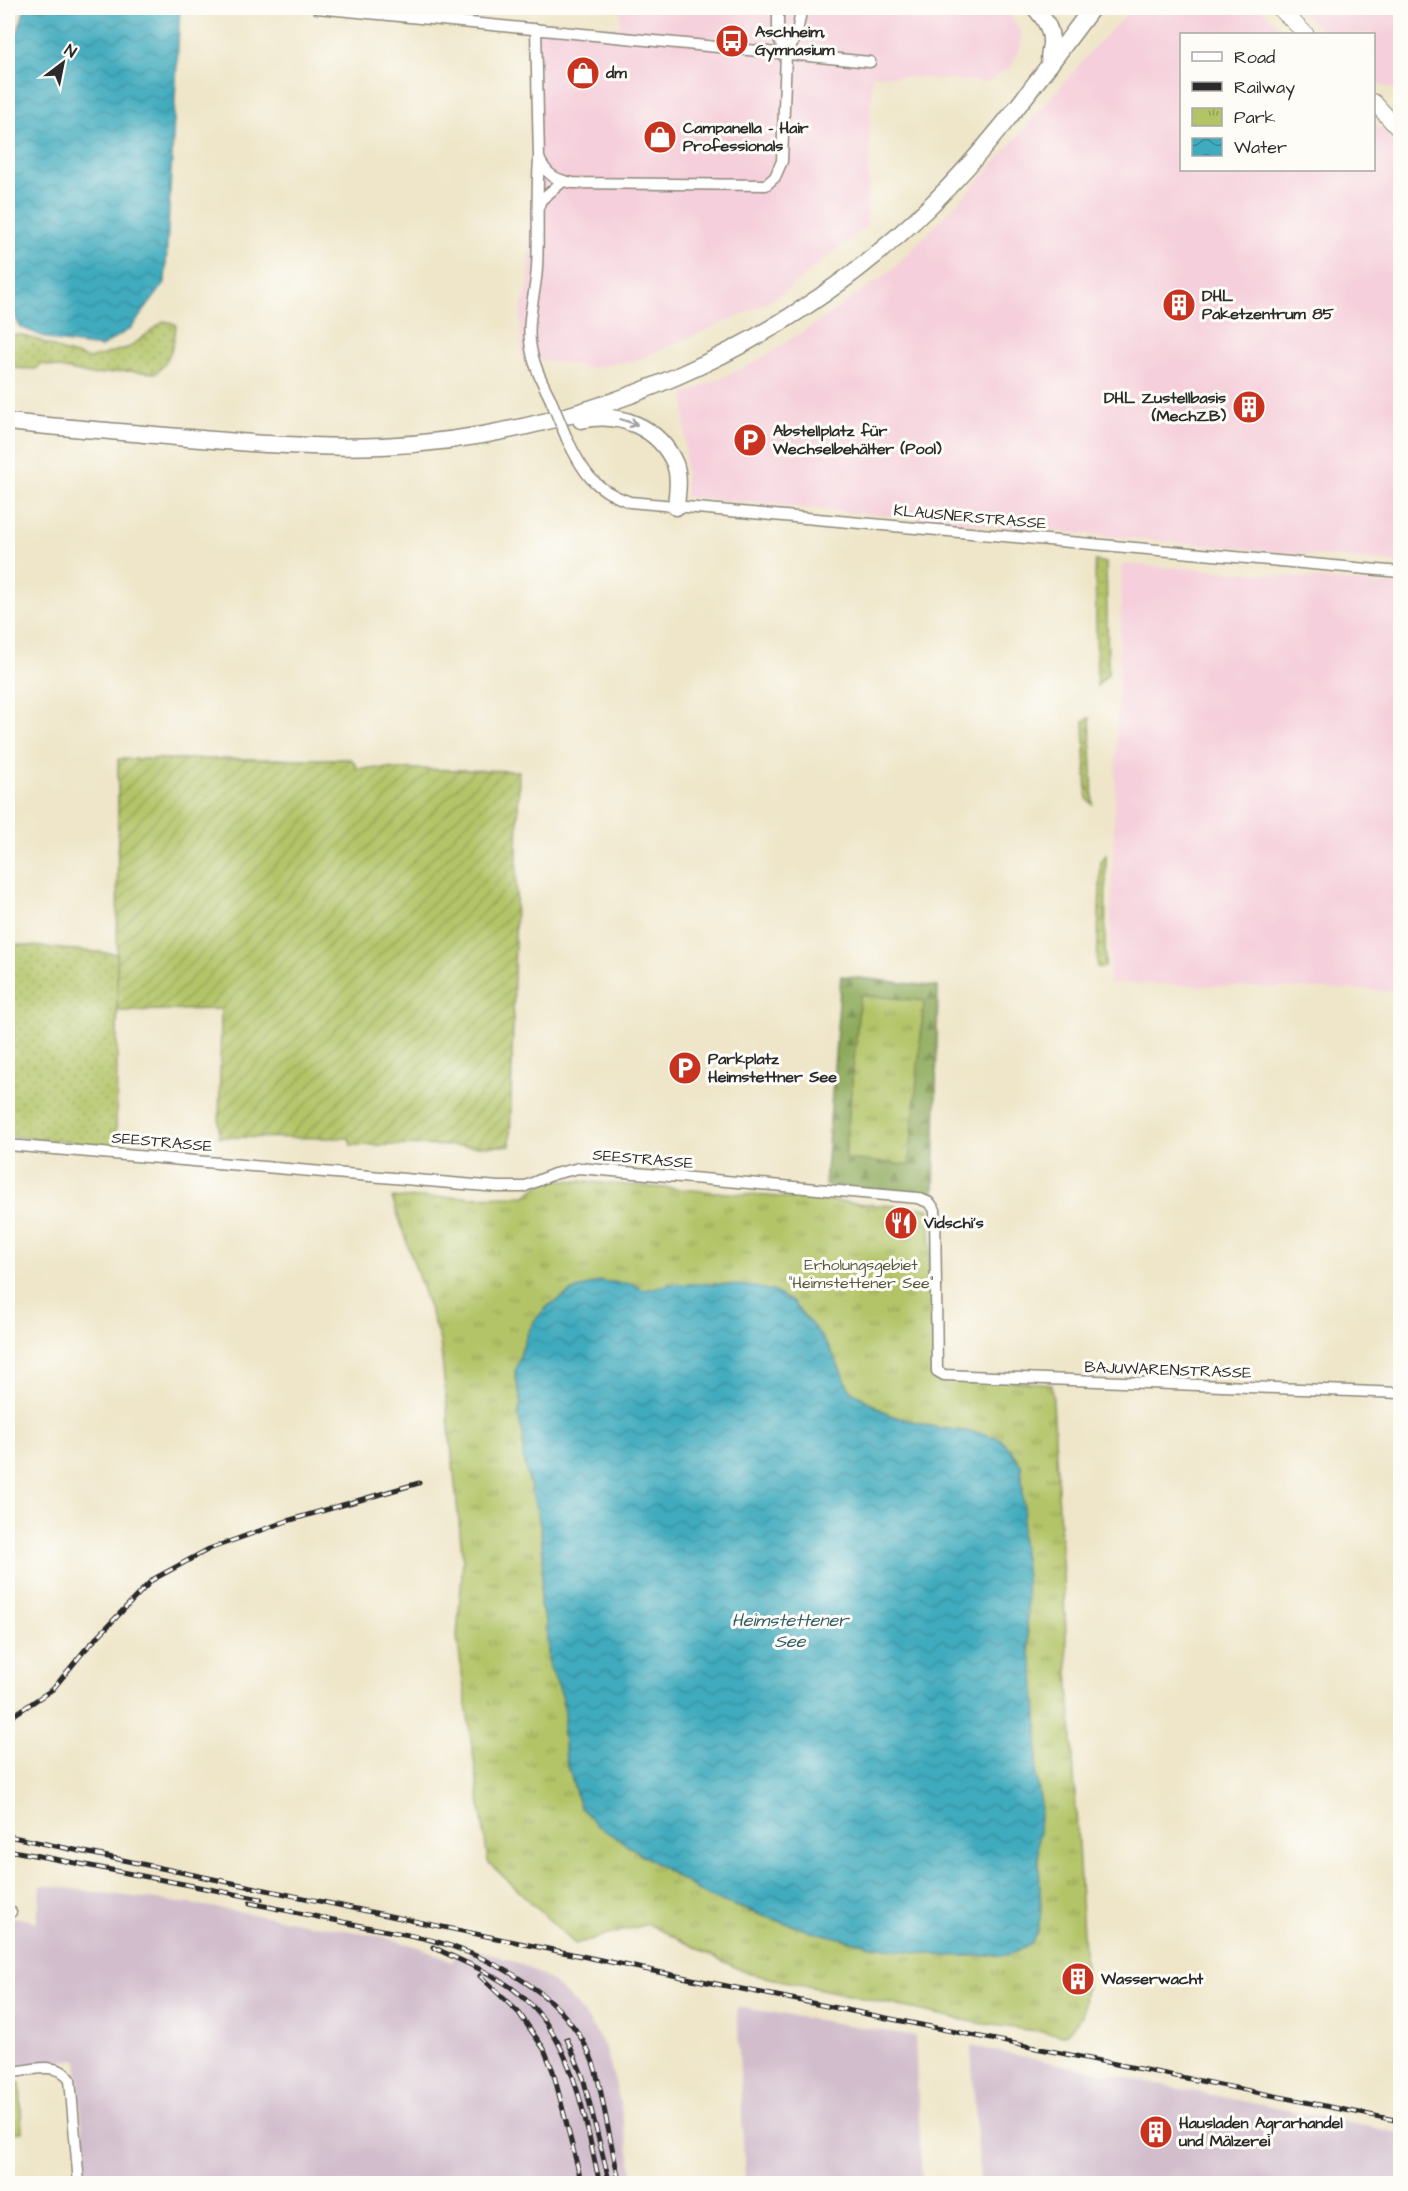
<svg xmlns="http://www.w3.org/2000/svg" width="1408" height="2191" font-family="'Architects Daughter',sans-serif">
<defs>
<pattern id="grass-dots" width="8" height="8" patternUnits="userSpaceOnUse" patternTransform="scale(1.5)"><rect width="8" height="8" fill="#b3c467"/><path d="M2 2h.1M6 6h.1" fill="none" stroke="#929f55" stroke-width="1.8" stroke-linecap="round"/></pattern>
<pattern id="forest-firs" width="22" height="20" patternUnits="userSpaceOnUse" patternTransform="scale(1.5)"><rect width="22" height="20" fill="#8eaa5c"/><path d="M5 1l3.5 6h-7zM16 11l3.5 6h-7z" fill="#748b4c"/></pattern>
<pattern id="park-tufts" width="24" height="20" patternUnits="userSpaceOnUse" patternTransform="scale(1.5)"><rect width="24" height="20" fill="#b3c467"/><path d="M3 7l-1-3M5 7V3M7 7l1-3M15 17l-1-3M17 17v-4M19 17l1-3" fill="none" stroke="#929f55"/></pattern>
<pattern id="garden-furrows" width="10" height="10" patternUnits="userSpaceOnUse" patternTransform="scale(1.5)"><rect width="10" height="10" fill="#b3c467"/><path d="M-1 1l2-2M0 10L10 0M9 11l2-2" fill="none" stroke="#929f55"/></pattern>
<pattern id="water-waves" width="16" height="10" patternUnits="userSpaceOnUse" patternTransform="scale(1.5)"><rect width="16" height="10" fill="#3fabbe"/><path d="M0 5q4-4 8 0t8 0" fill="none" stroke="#358b9b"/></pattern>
</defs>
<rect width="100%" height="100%" fill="#fdfcf7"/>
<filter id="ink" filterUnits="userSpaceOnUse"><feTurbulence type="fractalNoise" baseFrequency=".0167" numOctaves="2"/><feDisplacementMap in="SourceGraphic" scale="12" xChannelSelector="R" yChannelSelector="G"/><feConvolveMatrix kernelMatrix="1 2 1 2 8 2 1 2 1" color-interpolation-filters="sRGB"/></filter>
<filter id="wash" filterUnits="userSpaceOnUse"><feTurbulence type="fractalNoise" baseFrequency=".008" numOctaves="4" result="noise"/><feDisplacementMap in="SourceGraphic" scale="24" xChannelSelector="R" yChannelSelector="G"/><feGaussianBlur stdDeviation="1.35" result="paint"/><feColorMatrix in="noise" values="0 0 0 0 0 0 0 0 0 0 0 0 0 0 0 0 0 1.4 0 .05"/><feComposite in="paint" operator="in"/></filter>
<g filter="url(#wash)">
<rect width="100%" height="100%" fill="#efe6c9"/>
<g fill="#f5cfdb">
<polygon points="620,8 1004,8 1021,31 1021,46 1011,67 987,82 872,75 867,226 787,290 755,309 637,360 590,368 522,357 520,313 529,283 532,204 532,22 620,27"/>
<polygon points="1133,8 1260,8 1287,34 1182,34 1182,170 1374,170 1374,122 1395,143 1397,151 1400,155 1400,563 685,497 685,394 752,364 818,322 892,270 985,174 1099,42"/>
<polygon points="1298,8 1400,8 1400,91 1374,83 1374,34 1325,34"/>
<polygon points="1122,564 1243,572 1400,586 1400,991 1109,983"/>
</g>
<g fill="#d1bdcc">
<polygon points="41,1885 212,1907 384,1937 425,1949 452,1962 457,1953 468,1958 472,1948 521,1964 553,1982 575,2004 591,2024 606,2049 619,2098 635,2183 86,2183 77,2059 8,2067 8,1916 37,1922"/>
<polygon points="737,2007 915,2036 922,2183 745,2183"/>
<polygon points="971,2046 1400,2133 1400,2183 980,2183"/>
</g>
<g fill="url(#grass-dots)" stroke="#6f7849" stroke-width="1.5">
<path d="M164,321L176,324C175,341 170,361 156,373L125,371L92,375L42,364L36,369L8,368V335H21L41,341L62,351L89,359L130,347Z"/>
<polygon points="1095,561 1106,563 1108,674 1097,686"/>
<polygon points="1090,718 1090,717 1093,804 1087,799 1084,721"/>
<polygon points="1106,855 1105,967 1097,967 1101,861"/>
<polygon points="8,944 118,954 116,1146 8,1136"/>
</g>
<path fill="url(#forest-firs)" stroke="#5c6a44" stroke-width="1.5" fill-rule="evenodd" d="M841,976L938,987L934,1194L825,1185ZM861,995L924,1001L908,1164L845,1158Z"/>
<g fill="url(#park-tufts)" stroke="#6f7849" stroke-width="1.5" fill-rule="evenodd">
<polygon points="860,995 924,1001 909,1165 845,1159"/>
<path d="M553,1179L930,1209L933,1376L1052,1384L1086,1988L1082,2016L1065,2035L978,2023L747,1973L648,1924L575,1944L488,1862L457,1637L463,1561L440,1341L392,1198L526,1196L543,1182ZM632,1284L644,1290L696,1285L720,1284L754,1287L791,1301L817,1332L831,1351L850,1390L889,1415L934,1427L979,1433L999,1438L1010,1449L1021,1465L1024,1509L1021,1535L1026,1576L1027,1623L1038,1730L1036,1776L1041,1804L1038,1841L1041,1912L1007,1955L947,1956L872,1946L800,1928L751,1912L707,1896L630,1847L579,1805L565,1754L563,1729L565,1713L562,1695L549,1665L546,1623L540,1606L543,1557L541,1528L523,1457V1434L518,1416L521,1403L515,1372L526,1337L548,1306L572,1291Z"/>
</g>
<polygon fill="url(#garden-furrows)" stroke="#6f7849" stroke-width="1.5" points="118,759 350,759 353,761 357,768 519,771 510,1146 351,1145 349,1138 219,1137 221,1009 117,1011"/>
<polygon fill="#b3c467" stroke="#6f7849" stroke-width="1.5" points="8,2083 20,2083 22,2132 8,2133"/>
<g fill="url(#water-waves)" stroke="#356b74" stroke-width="1.5">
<polygon points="25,8 180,8 165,283 131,328 101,347 55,341 20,327 12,309 8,306 8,45 17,34"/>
<polygon points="600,1281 632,1284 644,1290 671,1284 720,1284 754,1287 773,1291 791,1301 818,1332 831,1351 850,1390 889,1415 934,1427 979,1433 999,1438 1010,1449 1021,1465 1024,1509 1021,1535 1026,1576 1027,1623 1028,1645 1034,1673 1038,1730 1036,1776 1041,1804 1038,1841 1041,1912 1038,1931 1031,1943 1018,1951 1008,1955 947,1956 872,1946 800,1928 707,1896 596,1825 579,1805 565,1754 563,1729 565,1713 562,1695 549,1665 546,1623 540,1606 543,1557 541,1528 523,1457 523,1434 518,1416 521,1403 515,1372 526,1337 534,1321 548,1306 572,1291"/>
</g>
</g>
<g filter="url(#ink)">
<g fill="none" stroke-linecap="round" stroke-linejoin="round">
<g stroke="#8d887a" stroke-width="13">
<g id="street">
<polyline points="317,8 870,62"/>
<path d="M536,29L539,158C546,175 556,180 573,183L766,185L775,177L782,161L786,54L778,37V10"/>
<polyline points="786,54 796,37 801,12"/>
<path d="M539,160C536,196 539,231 537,267C536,292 527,317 530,341C532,362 541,380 550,398"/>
<polyline points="538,208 541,200 563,181"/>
<path d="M567,439C583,472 594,490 630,502L1400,572"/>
<polyline points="8,1145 498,1187 523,1187 554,1174 579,1168 918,1198 930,1203 935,1210 937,1371 944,1375 1400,1393"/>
<polyline points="8,1911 11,1912"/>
<path d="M8,2073C27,2071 57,2060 70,2079L79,2184"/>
</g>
</g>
<g stroke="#8d887a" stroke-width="17">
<g id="secondary">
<polyline points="1279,8 1306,34"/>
<polyline points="1374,102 1400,131"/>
</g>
</g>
<g stroke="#8d887a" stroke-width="19">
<g id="primary">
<path d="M1035,8C1044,18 1052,29 1051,44C1050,52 1048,56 1050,64"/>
<path d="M581,420C619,411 659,427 675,464C680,478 677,493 676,507"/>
<path d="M8,422C53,427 99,430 144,434C223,441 302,449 382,446C586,436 784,349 930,206C991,146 1041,76 1092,8"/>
</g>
</g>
<use href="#street" stroke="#fff" stroke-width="10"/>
<use href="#secondary" stroke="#fff" stroke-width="15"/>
<use href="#primary" stroke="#fff" stroke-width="16"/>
<g stroke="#2b2b2b" stroke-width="5">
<g id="rail">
<polyline points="8,1719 53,1689 84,1651 152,1580 209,1549 287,1521 419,1483"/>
<polyline points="8,1836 682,1977 1400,2121"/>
<polyline points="8,1850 261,1899"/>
<path d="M250,1903C288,1911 325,1918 362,1926C391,1932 422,1936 451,1946C507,1966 565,1998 590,2055C598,2072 600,2090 604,2108C609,2133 614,2158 620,2184"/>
<path d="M433,1947C456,1959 482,1968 503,1982C573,2026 582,2110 600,2184"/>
<polyline points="480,1976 519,2013 544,2049 553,2071 582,2184"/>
<polyline points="567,2039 583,2077 610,2184"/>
</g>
</g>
<use href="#rail" stroke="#fdfcf7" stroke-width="3" stroke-dasharray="9" stroke-linecap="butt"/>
<g stroke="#8d887a" stroke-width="13" stroke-linecap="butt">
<polyline id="street-bridge" points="550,398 567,439"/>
</g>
<use href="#street-bridge" stroke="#fff" stroke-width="10"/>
</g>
<defs><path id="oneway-shaft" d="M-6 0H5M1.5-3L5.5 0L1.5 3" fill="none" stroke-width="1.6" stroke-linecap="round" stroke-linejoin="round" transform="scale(1.5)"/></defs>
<use stroke="#a0a0a0" href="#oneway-shaft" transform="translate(629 422) rotate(18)"/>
</g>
<defs>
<g id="bus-disc" transform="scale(1.725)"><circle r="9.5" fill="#c8321e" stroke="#fdfcf7"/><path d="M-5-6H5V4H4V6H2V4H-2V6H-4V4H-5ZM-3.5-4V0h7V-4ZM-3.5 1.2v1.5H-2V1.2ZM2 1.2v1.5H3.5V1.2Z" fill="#fff"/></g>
<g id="shop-disc" transform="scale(1.725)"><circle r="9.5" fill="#c8321e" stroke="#fdfcf7"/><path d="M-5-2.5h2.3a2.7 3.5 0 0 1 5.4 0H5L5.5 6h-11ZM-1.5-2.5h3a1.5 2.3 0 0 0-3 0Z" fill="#fff"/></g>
<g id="building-disc" transform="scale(1.725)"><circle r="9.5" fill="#c8321e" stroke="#fdfcf7"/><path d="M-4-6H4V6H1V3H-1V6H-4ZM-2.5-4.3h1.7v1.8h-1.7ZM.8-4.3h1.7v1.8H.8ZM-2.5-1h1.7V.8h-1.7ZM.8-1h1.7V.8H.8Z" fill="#fff"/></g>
<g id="parking-disc" transform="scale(1.725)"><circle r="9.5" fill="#c8321e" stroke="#fdfcf7"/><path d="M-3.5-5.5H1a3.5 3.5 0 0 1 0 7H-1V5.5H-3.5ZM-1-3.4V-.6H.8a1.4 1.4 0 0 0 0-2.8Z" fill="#fff"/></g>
<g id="restaurant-disc" transform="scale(1.725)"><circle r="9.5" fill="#c8321e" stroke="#fdfcf7"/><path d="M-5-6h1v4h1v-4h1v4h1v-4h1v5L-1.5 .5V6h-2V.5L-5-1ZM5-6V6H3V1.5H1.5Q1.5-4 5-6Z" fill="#fff"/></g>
</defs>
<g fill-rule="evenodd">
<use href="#bus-disc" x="732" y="41"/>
<use href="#shop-disc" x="583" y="73"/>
<use href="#shop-disc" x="660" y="137"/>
<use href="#building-disc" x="1179" y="305"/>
<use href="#building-disc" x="1249" y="407"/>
<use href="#parking-disc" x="750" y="440"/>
<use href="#parking-disc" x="685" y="1068"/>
<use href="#restaurant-disc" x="901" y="1223"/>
<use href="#building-disc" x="1078" y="1979"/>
<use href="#building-disc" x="1156" y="2132"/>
</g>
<g text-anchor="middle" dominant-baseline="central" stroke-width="6" stroke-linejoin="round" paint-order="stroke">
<g font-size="16" font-weight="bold" fill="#2b2b2b" stroke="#fdfcf7" text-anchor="start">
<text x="755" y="32">Aschheim,<tspan x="755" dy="18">Gymnasium</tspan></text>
<text x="606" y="73">dm</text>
<text x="683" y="128">Campanella - Hair<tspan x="683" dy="18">Professionals</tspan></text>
<text x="1202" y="296">DHL<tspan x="1202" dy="18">Paketzentrum 85</tspan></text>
<text x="1226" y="398" text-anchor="end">DHL Zustellbasis<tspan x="1226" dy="18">(MechZB)</tspan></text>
<text x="773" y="431">Abstellplatz für<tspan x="773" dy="18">Wechselbehälter (Pool)</tspan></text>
<text x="708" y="1059">Parkplatz<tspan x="708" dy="18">Heimstettner See</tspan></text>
<text x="924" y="1223">Vidschi's</text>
<text x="1101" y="1979">Wasserwacht</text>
<text x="1179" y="2123">Hausladen Agrarhandel<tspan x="1179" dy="18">und Mälzerei</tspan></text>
</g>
<g font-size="16" fill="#2b2b2b" stroke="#fdfcf7">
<text transform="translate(970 517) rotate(5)">KLAUSNERSTRASSE</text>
<text transform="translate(162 1142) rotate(5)">SEESTRASSE</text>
<text transform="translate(643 1159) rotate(5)">SEESTRASSE</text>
<text transform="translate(1168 1370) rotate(2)">BAJUWARENSTRASSE</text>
</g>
<g font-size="16" fill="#54593d" stroke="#fdfcf7">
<text x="861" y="1265">Erholungsgebiet<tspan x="861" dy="18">"Heimstettener See"</tspan></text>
</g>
<g font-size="18" font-style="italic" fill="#335e66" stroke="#fdfcf7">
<text x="790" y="1620">Heimstettener<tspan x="790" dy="21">See</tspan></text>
</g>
</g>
<rect width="1408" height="2191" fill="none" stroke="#fdfcf7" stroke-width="30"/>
<rect x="1180" y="33" width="195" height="138" fill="#fdfcf7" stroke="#a9a8a5" stroke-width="1.5"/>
<rect x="1192" y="52" width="30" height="9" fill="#ffffff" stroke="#a9a8a5" stroke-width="1.5"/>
<text x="1234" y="63" font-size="18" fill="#2b2b2b">Road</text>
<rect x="1192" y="82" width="30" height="9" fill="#2b2b2b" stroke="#a9a8a5" stroke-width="1.5"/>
<text x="1234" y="93" font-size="18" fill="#2b2b2b">Railway</text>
<rect x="1192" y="108" width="30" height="18" fill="url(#park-tufts)" stroke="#a9a8a5" stroke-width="1.5"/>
<text x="1234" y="123" font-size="18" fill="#2b2b2b">Park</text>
<rect x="1192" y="138" width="30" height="18" fill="url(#water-waves)" stroke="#a9a8a5" stroke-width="1.5"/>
<text x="1234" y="153" font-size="18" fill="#2b2b2b">Water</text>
<g transform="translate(63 63) rotate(32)" stroke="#fdfcf7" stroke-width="4.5" paint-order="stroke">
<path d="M0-4.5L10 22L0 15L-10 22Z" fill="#2b2b2b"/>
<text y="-9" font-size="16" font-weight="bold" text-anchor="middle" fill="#2b2b2b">N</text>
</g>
</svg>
